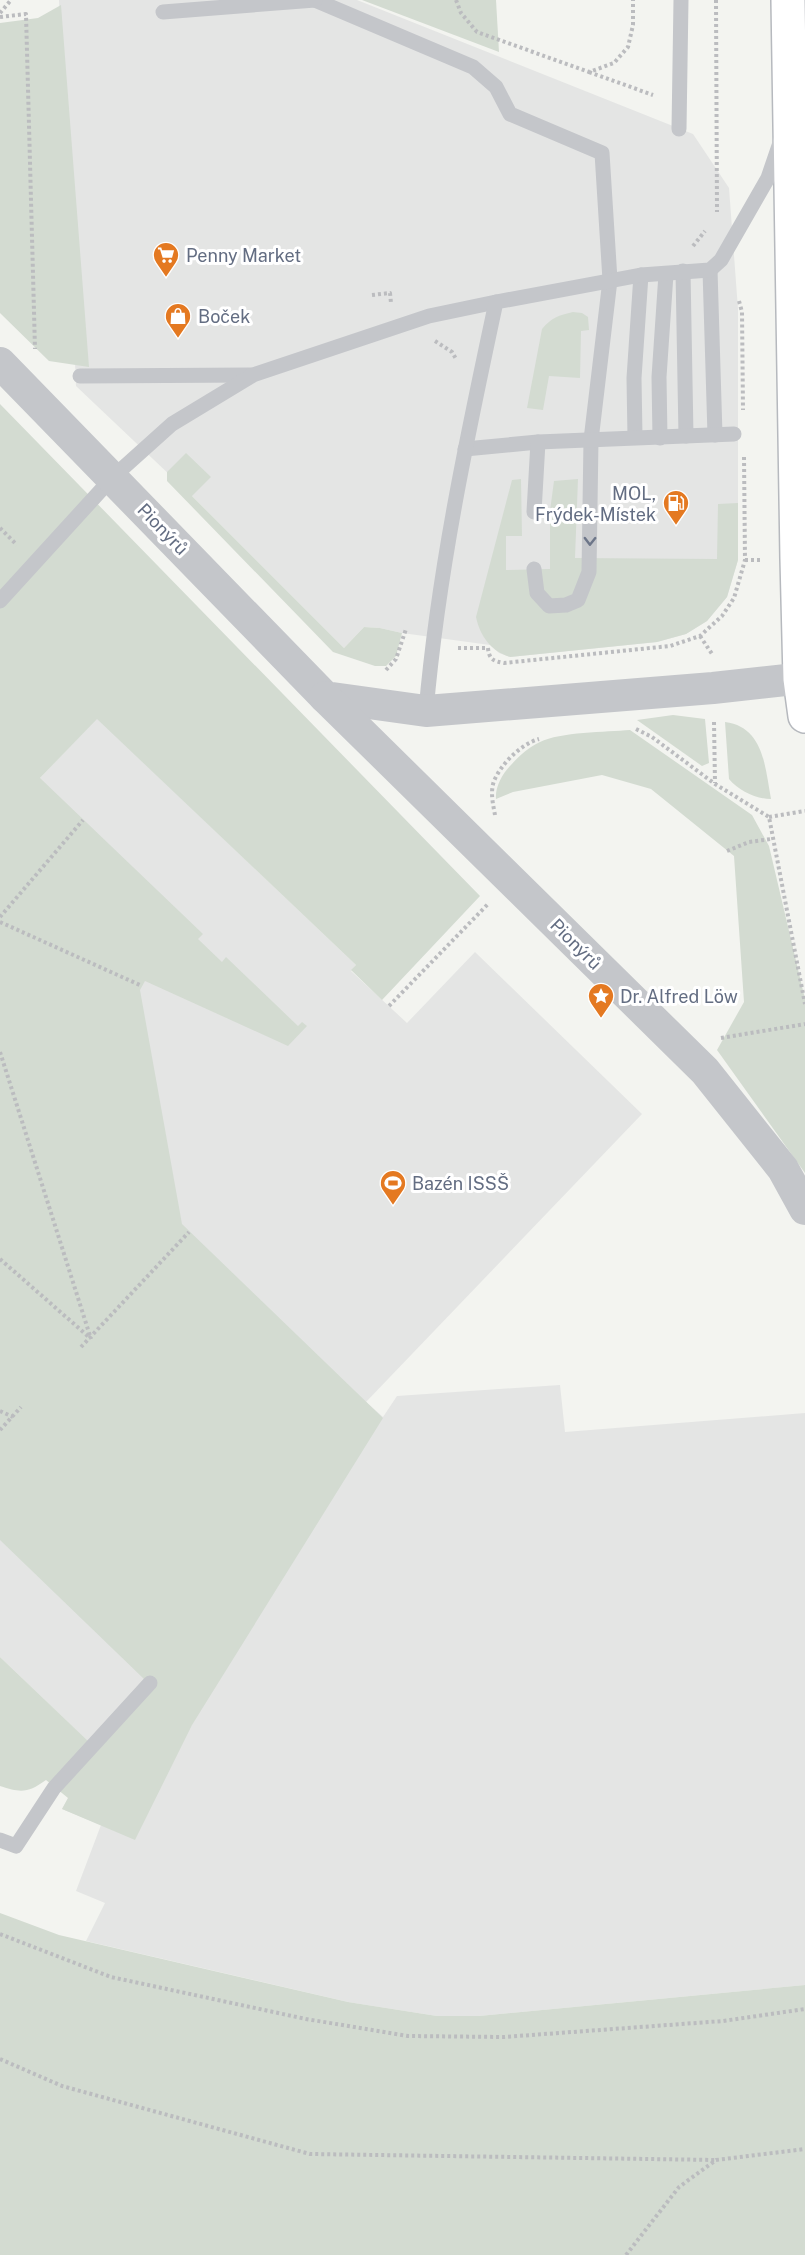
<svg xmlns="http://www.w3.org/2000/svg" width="805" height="2255" font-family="'Public Sans',sans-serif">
<rect width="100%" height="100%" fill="#f3f4f0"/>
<g fill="#e4e5e4">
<polygon points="59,0 357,0 693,134 729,188 738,309 738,560 727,597 707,621 686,634 657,642 510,657 499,653 490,645 402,633 380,628 364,627 344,648 192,496 76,386"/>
<polygon points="97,718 356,965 351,971 407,1023 475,952 642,1114 366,1402 383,1417 397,1396 560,1385 565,1432 805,1413 805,1985 479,2016 437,2016 348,2002 86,1941 105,1903 76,1891 101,1825 62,1809 96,1749 0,1657 0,741 40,778"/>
</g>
<g fill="#d3dbd1">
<polygon points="362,0 496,0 499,52"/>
<polygon points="61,5 89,367 49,361 0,313 0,23 38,18"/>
<path d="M573,312L582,313L588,317L589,330L581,331L580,378L549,376L543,410L527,408L542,329C551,318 559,315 573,312Z"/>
<path d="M0,404L480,896L382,1000L351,970L356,965L97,719L40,778L203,934L198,939L222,962L226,957L298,1026L302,1022L307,1026L288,1046L145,981L140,990L182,1224L383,1418L192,1725L135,1840L62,1809L68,1798L46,1780C28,1793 21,1793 0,1786V1657L88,1741L144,1679L0,1540Z"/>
<polygon points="186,453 211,477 192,496 344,648 364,627 380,628 402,633 396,656 386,666 375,666 333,652 167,481 167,472"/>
<path d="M521,479L522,536H506V570L550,569V511L554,481L578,479L575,558L717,559L718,504L738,503V560L727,597L707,621L686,634L657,642L510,657C491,651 480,636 476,617L512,480Z"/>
<polygon points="673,715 705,719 709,763 702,766 637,720"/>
<path d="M725,722C764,727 765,767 771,799C756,799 739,791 729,779Z"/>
<path d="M630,730L752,815L769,846L805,999V1173L717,1050L744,1002L734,856L651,789L602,775L513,792L496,799C495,787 502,774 511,765C519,756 529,747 540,742C560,732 606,732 630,730Z"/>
<polygon points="0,1913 59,1935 348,2002 437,2016 479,2016 805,1985 805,2255 0,2255"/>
</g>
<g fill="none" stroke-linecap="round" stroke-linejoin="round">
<g stroke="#b6b9be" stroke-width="36">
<polyline id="secondary" points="788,0 797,559 800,679 805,716"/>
</g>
<g stroke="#bbbcbf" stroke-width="4" stroke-dasharray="3 3" stroke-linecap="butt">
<polyline points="456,0 461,13 477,32 589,72 614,63 628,47 633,25 633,0"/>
<polyline points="716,0 717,212"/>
<polyline points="0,13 11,0"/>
<polyline points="0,17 26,14 35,349"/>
<polyline points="589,72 653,95"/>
<polyline points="693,246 705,231"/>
<polyline points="372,295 390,293 391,303"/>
<polyline points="739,301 742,312 743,410"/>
<polyline points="435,341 452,352 456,359"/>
<polyline points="0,528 17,545"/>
<polyline points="745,560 762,560"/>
<polyline points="700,636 712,654"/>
<path d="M458,648H488C489,659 493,661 504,663L670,646L700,636L722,616L734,598L745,560L744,456"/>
<polyline points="386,670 396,659 406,629"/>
<polyline points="714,722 715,783"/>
<polyline points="636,729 652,737 715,784 769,817 805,1004"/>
<path d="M495,815C493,804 490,792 494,781C501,764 521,744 539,739"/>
<polyline points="769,817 805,811"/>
<polyline points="727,851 749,842 771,839"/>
<polyline points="0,917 83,820"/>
<polyline points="0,922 142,986"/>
<polyline points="389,1006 488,904"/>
<polyline points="721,1038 805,1024"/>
<polyline points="0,1052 91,1339"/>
<polyline points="0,1259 90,1338"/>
<polyline points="81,1347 189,1232"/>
<polyline points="0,1411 13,1417"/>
<polyline points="0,1430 21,1407"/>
<polyline points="0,1934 111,1977 306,2019 408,2036 504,2037 723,2021 805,2009"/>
<polyline points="0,2059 62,2086 310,2154 716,2160"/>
<polyline points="626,2255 679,2187 716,2160 805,2149"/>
</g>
<g stroke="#c4c6ca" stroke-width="15">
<polyline points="315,0 473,67 496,87 510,114 602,153 610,280 591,440 589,572 578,600 566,605 549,606 537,593 534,569"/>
<polyline points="163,12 315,0"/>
<polyline points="679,129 681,0"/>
<polyline points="710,270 715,435"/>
<polyline points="683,271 686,436"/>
<polyline points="80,376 251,375"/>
<polyline points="635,437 634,378 641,275"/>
<polyline points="660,438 659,377 666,274"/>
<polyline points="465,449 538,442 734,434"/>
<polyline points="534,512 538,442"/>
<polyline points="0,601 113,477 172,424 253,375 429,316 496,302"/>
<path d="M426,711C438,573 467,437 496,302L641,275L710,270L721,260L768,178L781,140"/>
<polyline points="0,1840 16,1846 54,1788 150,1683"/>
</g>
<g stroke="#c4c6ca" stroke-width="32">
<polyline points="0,363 325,697 426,711 713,688 805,678"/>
<polyline points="325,697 705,1071 783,1169 805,1209"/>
</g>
<use href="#secondary" stroke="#fff" stroke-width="33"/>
</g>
<defs><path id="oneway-chevron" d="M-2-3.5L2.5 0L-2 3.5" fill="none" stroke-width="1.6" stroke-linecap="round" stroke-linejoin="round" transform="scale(1.5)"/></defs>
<use stroke="#6d7689" href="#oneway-chevron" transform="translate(590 541) rotate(91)"/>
<defs>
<g id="supermarket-pin" transform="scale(1.35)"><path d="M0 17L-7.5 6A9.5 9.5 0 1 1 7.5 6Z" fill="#e47921" stroke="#fff"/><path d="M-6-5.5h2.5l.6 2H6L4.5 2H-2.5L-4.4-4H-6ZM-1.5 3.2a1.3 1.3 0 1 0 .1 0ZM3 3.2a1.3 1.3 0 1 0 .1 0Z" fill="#fff"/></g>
<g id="shop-pin" transform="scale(1.35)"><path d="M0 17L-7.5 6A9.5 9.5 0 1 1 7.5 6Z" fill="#e47921" stroke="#fff"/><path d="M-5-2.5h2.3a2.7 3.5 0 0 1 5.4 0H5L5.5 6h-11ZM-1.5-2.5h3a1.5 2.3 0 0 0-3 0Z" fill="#fff"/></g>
<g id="fuel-pin" transform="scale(1.35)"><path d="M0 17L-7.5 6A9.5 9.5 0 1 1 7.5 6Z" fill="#e47921" stroke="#fff"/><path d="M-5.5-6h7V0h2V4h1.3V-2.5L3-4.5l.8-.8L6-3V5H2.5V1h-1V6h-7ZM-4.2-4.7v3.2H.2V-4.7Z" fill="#fff"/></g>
<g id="sight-pin" transform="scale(1.35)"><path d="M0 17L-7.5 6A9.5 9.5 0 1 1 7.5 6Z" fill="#e47921" stroke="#fff"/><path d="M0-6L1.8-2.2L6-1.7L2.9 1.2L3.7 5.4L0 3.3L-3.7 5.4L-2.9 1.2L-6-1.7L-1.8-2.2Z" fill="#fff"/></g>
<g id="stadium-pin" transform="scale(1.35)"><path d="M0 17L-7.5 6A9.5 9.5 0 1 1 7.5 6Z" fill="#e47921" stroke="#fff"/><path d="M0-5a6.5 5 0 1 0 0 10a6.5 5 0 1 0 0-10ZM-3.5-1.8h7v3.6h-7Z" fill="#fff"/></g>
</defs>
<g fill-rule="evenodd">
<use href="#supermarket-pin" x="166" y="255"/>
<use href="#shop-pin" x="178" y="316"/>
<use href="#fuel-pin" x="676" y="503"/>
<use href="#sight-pin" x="601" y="996"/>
<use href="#stadium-pin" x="393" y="1183"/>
</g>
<g text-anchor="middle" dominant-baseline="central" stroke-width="6" stroke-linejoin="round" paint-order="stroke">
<g font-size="18" fill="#636d82" stroke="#fff" text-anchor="start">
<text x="186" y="255">Penny Market</text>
<text x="198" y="316">Boček</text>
<text x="656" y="493" text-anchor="end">MOL,<tspan x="656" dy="21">Frýdek-Místek</tspan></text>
<text x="620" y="996">Dr. Alfred Löw</text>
<text x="412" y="1183">Bazén ISSŠ</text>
</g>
<g font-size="18" fill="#636d82" stroke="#fff">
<text transform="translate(163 529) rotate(46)">Pionýrů</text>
<text transform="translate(576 944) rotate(45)">Pionýrů</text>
</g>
</g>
</svg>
